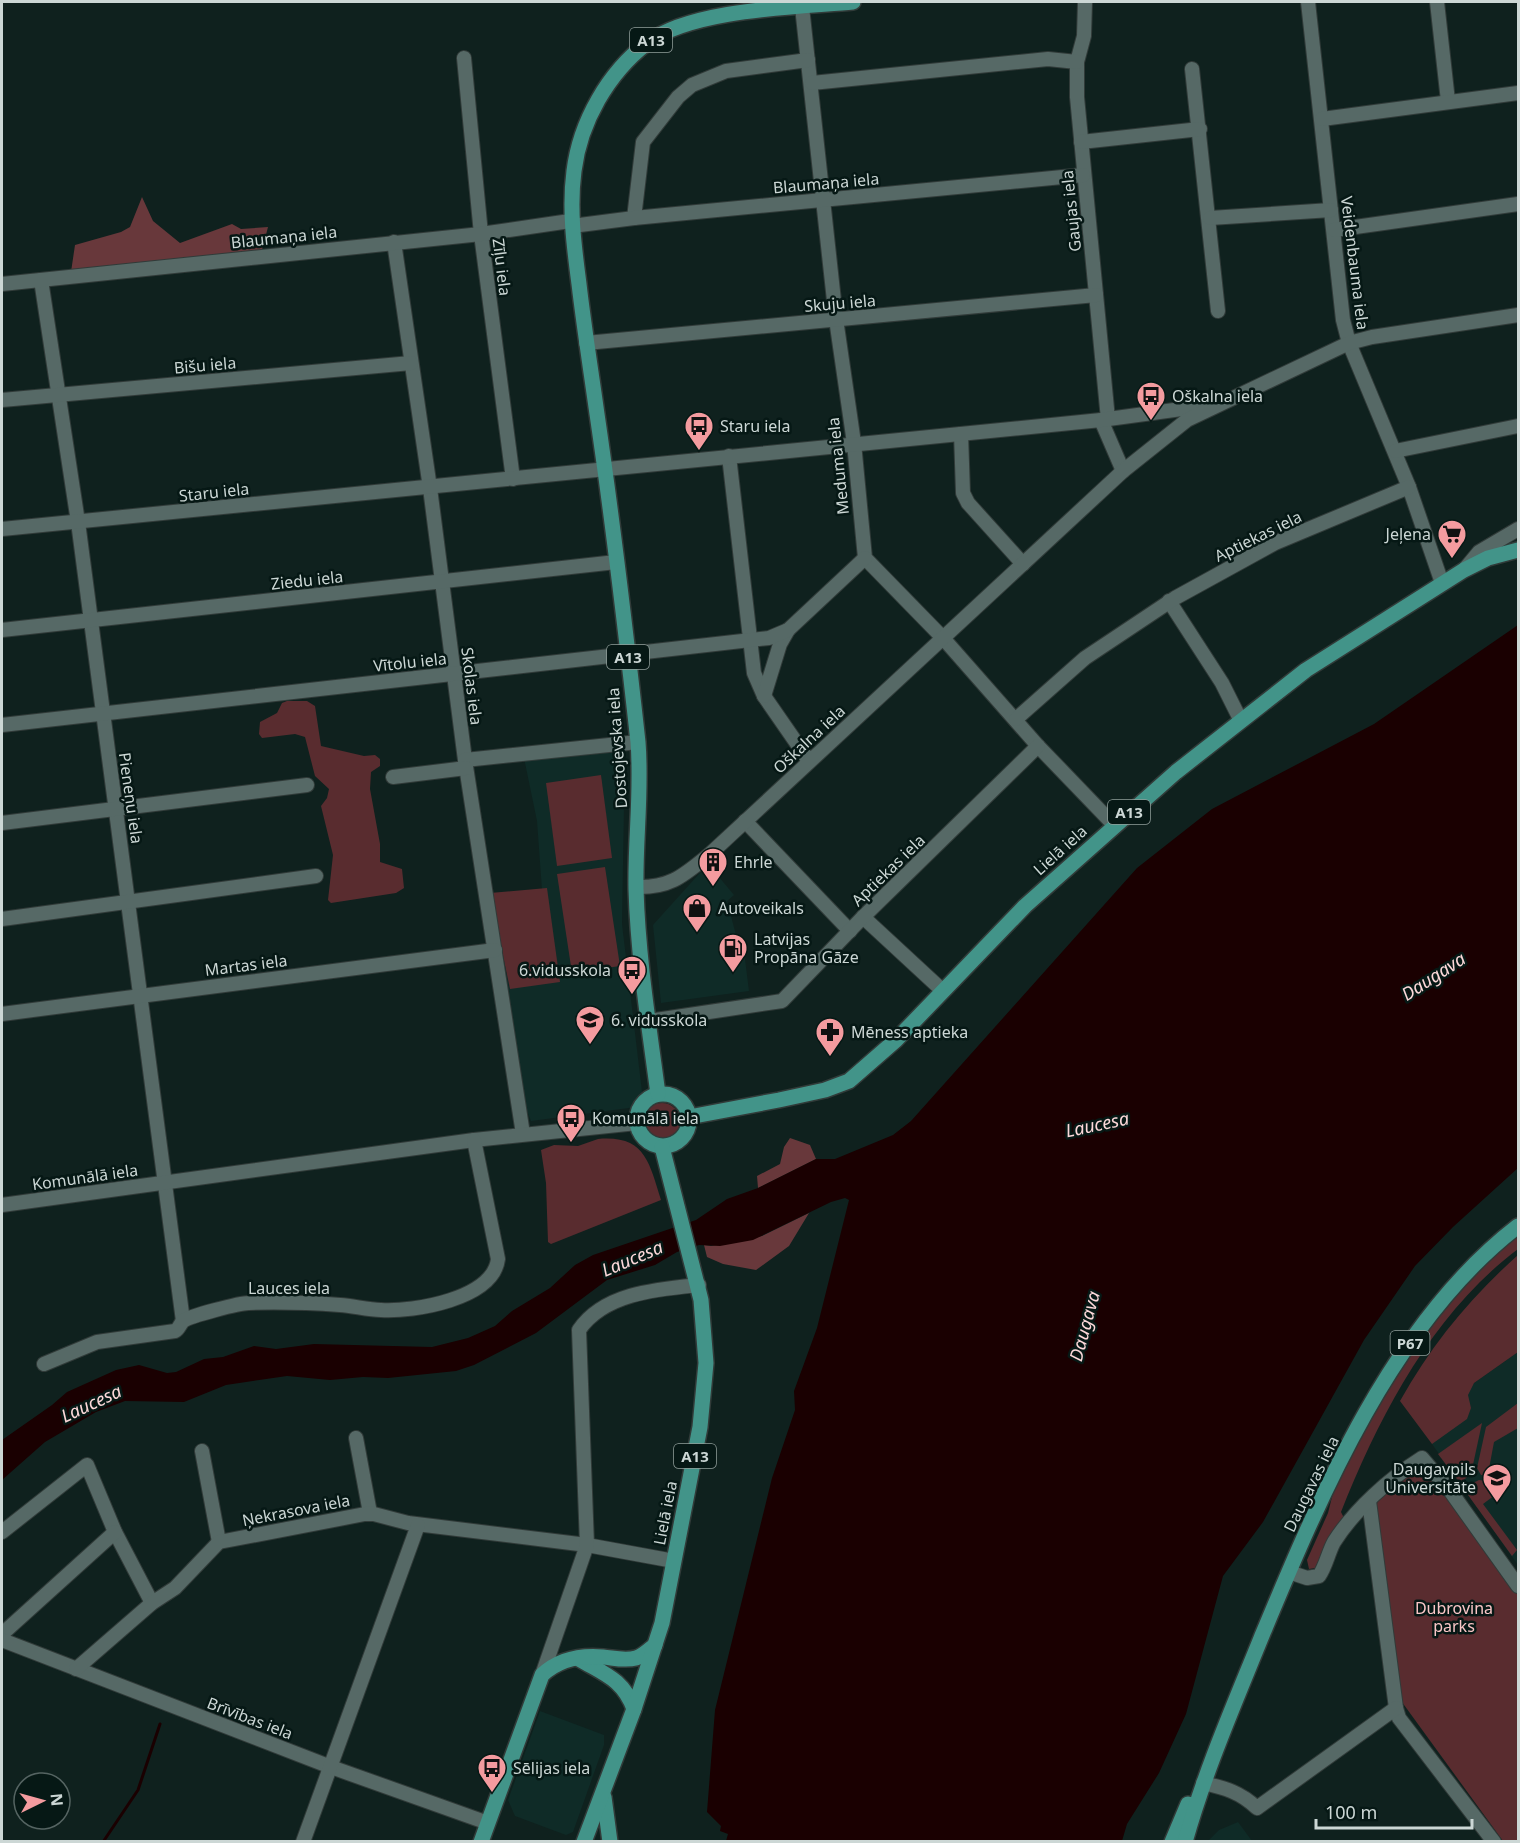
<svg xmlns="http://www.w3.org/2000/svg" width="1520" height="1843" font-family="'Noto Sans',sans-serif">
<rect width="100%" height="100%" fill="#0f211e"/>
<g fill="#0f2b27">
<polygon points="625,747 622,924 643,1100 636,1107 531,1121 524,1104 494,896 542,890 537,821 524,758"/>
<polygon points="708,864 734,895 727,901 740,950 745,959 749,991 661,1003 653,925"/>
<polygon points="1518,1352 1518,1565 1432,1444 1474,1383"/>
<polygon points="540,1711 604,1735 604,1745 573,1832 566,1835 515,1816 508,1800"/>
<polygon points="1238,1822 1252,1841 1207,1842 1219,1830"/>
</g>
<g fill="#592c2f">
<polygon points="287,701 307,701 315,706 321,746 364,756 375,755 380,759 380,766 371,772 370,789 380,844 380,862 402,869 404,888 396,893 331,903 328,900 333,855 321,806 327,798 329,789 315,776 305,737 295,734 262,738 259,734 260,722 277,713 282,703"/>
<polygon points="601,775 612,858 557,866 546,783"/>
<polygon points="605,867 620,966 572,973 557,874"/>
<polygon points="547,888 560,982 510,989 490,893"/>
<circle cx="662" cy="1121" r="18"/>
<path d="M598,1139C645,1135 649,1162 661,1200L551,1244L548,1242L546,1183L541,1150L554,1145L578,1146Z"/>
<path d="M1518,1233V1249C1433,1313 1380,1414 1341,1512L1344,1518L1333,1531L1315,1568L1309,1569L1307,1560L1328,1513L1334,1489L1384,1394L1422,1335L1471,1275Z"/>
<path d="M1518,1255V1352L1474,1383L1468,1395L1471,1408L1467,1419L1432,1444L1400,1401C1432,1344 1470,1298 1518,1255Z"/>
<polygon points="1518,1403 1518,1428 1494,1442 1488,1474 1494,1477 1481,1475 1477,1468 1486,1427"/>
<polygon points="1482,1423 1471,1474 1460,1483 1438,1454"/>
<polygon points="1416,1470 1434,1477 1518,1595 1518,1841 1503,1841 1399,1698 1376,1503 1409,1472"/>
<polygon points="1479,1480 1506,1484 1507,1486 1483,1504 1517,1550 1512,1556 1463,1488"/>
</g>
<g fill="#68383b">
<polygon points="142,197 153,221 180,243 232,224 241,229 268,227 262,250 71,272 75,245 121,232 130,227"/>
<polygon points="790,1138 810,1145 816,1159 758,1188 757,1176 780,1164 784,1147"/>
<polygon points="809,1213 789,1246 756,1270 723,1264 707,1257 704,1245 711,1246 762,1236"/>
</g>
<polygon fill="#1a0001" points="1518,625 1518,1168 1453,1227 1415,1266 1364,1340 1263,1522 1223,1576 1186,1714 1159,1773 1127,1824 1122,1841 726,1841 728,1834 720,1831 721,1826 707,1812 715,1710 772,1478 795,1410 794,1391 817,1328 849,1200 845,1198 831,1202 753,1240 720,1246 699,1245 677,1252 655,1265 607,1280 536,1333 474,1365 456,1371 388,1378 363,1377 330,1380 287,1376 226,1385 184,1402 125,1401 96,1412 45,1442 2,1480 2,1440 52,1405 67,1392 116,1370 139,1365 167,1373 176,1372 204,1359 223,1357 254,1346 276,1349 314,1344 432,1347 468,1338 495,1326 512,1311 550,1288 575,1265 593,1255 696,1220 727,1199 758,1188 816,1159 835,1159 893,1135 911,1121 1137,868 1212,809 1374,724"/>
<g fill="none" stroke-linecap="round" stroke-linejoin="round">
<polyline stroke="#1a0001" stroke-width="3" points="103,1842 138,1790 160,1724"/>
<g stroke="#313b39" stroke-width="16">
<g id="minor">
<polyline points="1085,2 1084,36 1077,62 1077,97 1108,419"/>
<polyline points="1308,2 1343,320 1349,343 1409,487 1442,583"/>
<polyline points="1437,2 1448,101"/>
<polyline points="802,7 836,319 854,443 865,558 943,638 1038,746 1114,825"/>
<polyline points="464,58 481,234 513,479"/>
<polyline points="1192,69 1218,311"/>
<polyline points="812,83 1048,59 1077,62"/>
<polyline points="1322,119 1518,93"/>
<polyline points="1081,142 1200,129"/>
<polyline points="634,218 643,142 678,97 692,85 726,71 808,60"/>
<polyline points="1210,218 1331,210"/>
<polyline points="572,226 634,218 1083,175"/>
<polyline points="1334,230 1518,204"/>
<polyline points="394,242 430,488 465,760 523,1134"/>
<polyline points="41,280 78,522 183,1321"/>
<polyline points="2,284 481,234 570,221"/>
<polyline points="586,343 1096,295"/>
<polyline points="2,400 411,363"/>
<polyline points="1101,420 1123,471"/>
<polyline points="961,434 963,493 968,503 1023,564"/>
<polyline points="1395,451 1518,426"/>
<polyline points="729,456 754,673 764,696 809,761"/>
<polyline points="2,529 1101,420 1218,404"/>
<polyline points="1464,570 1479,552 1518,529"/>
<polyline points="1169,601 1222,683 1240,719"/>
<polyline points="2,630 616,562"/>
<polyline points="764,696 780,644 788,630"/>
<polyline points="1016,719 1085,658 1175,598 1275,543 1409,487"/>
<polyline points="2,725 769,638 788,630 865,558"/>
<polyline points="465,760 638,742"/>
<polyline points="393,777 466,768"/>
<polyline points="745,821 850,931"/>
<polyline points="2,823 307,785"/>
<path d="M636,887C671,888 684,875 710,854L1123,471L1187,420L1349,343L1372,337L1518,315"/>
<polyline points="863,917 943,991"/>
<polyline points="2,919 316,876"/>
<polyline points="2,1014 495,950"/>
<polyline points="649,1021 782,1001 863,917 1038,746"/>
<polyline points="2,1205 474,1140 637,1123"/>
<path d="M44,1364L97,1342L175,1331C179,1329 180,1324 183,1321C190,1316 239,1303 249,1303C279,1302 311,1303 340,1305C354,1306 368,1310 381,1310C414,1312 493,1299 498,1259L474,1140"/>
<polyline points="356,1438 370,1513"/>
<polyline points="202,1451 219,1542"/>
<polyline points="1369,1501 1396,1708 1399,1718 1494,1842"/>
<polyline points="2,1532 87,1465 115,1532 152,1603"/>
<path d="M1289,1572L1307,1578L1319,1576C1326,1566 1328,1553 1334,1542C1355,1509 1389,1479 1422,1458L1451,1492L1518,1586"/>
<polyline points="2,1634 115,1532"/>
<polyline points="2,1640 331,1767 488,1823"/>
<polyline points="76,1669 152,1603 175,1588 219,1542 370,1513 408,1523 587,1545 674,1561"/>
<path d="M542,1675L587,1545L579,1330C604,1293 658,1289 699,1285"/>
<path d="M1203,1783C1225,1788 1240,1792 1257,1808L1396,1708"/>
<polyline points="303,1842 418,1525"/>
</g>
</g>
<g stroke="#313b39" stroke-width="18">
<g id="major">
<circle cx="663" cy="1120" r="26"/>
<path d="M658,1094C649,1026 638,958 636,889C635,840 642,791 638,742C626,633 613,523 597,414C591,371 584,327 579,284C574,246 569,209 574,171C580,122 608,73 647,43C691,9 797,7 853,2"/>
<polyline points="689,1117 779,1100 825,1090 849,1081 896,1040 1025,906 1176,772 1306,670 1464,570 1488,558 1518,550"/>
<path d="M579,1659C604,1674 623,1679 634,1709"/>
<polyline points="604,1797 610,1842"/>
<path d="M481,1842L542,1675C559,1659 580,1655 603,1657C614,1658 625,1661 636,1658C643,1656 650,1649 655,1645"/>
<polyline points="584,1842 634,1709 662,1623 700,1427 706,1363 701,1300 662,1147"/>
<polyline points="1172,1842 1188,1804"/>
<path d="M1185,1842C1205,1771 1234,1705 1261,1638C1321,1494 1392,1323 1518,1226"/>
</g>
</g>
<use href="#minor" stroke="#566966" stroke-width="14"/>
<use href="#major" stroke="#429489" stroke-width="15"/>
</g>
<defs>
<g id="bus-pin" transform="scale(1.5)"><path d="M0 17L-7.5 6A9.5 9.5 0 1 1 7.5 6Z" fill="#f49b9f" stroke="#061815"/><path d="M-5-6H5V4H4V6H2V4H-2V6H-4V4H-5ZM-3.5-4V0h7V-4ZM-3.5 1.2v1.5H-2V1.2ZM2 1.2v1.5H3.5V1.2Z" fill="#111"/></g>
<g id="supermarket-pin" transform="scale(1.5)"><path d="M0 17L-7.5 6A9.5 9.5 0 1 1 7.5 6Z" fill="#f49b9f" stroke="#061815"/><path d="M-6-5.5h2.5l.6 2H6L4.5 2H-2.5L-4.4-4H-6ZM-1.5 3.2a1.3 1.3 0 1 0 .1 0ZM3 3.2a1.3 1.3 0 1 0 .1 0Z" fill="#111"/></g>
<g id="building-pin" transform="scale(1.5)"><path d="M0 17L-7.5 6A9.5 9.5 0 1 1 7.5 6Z" fill="#f49b9f" stroke="#061815"/><path d="M-4-6H4V6H1V3H-1V6H-4ZM-2.5-4.3h1.7v1.8h-1.7ZM.8-4.3h1.7v1.8H.8ZM-2.5-1h1.7V.8h-1.7ZM.8-1h1.7V.8H.8Z" fill="#111"/></g>
<g id="shop-pin" transform="scale(1.5)"><path d="M0 17L-7.5 6A9.5 9.5 0 1 1 7.5 6Z" fill="#f49b9f" stroke="#061815"/><path d="M-5-2.5h2.3a2.7 3.5 0 0 1 5.4 0H5L5.5 6h-11ZM-1.5-2.5h3a1.5 2.3 0 0 0-3 0Z" fill="#111"/></g>
<g id="fuel-pin" transform="scale(1.5)"><path d="M0 17L-7.5 6A9.5 9.5 0 1 1 7.5 6Z" fill="#f49b9f" stroke="#061815"/><path d="M-5.5-6h7V0h2V4h1.3V-2.5L3-4.5l.8-.8L6-3V5H2.5V1h-1V6h-7ZM-4.2-4.7v3.2H.2V-4.7Z" fill="#111"/></g>
<g id="school-pin" transform="scale(1.5)"><path d="M0 17L-7.5 6A9.5 9.5 0 1 1 7.5 6Z" fill="#f49b9f" stroke="#061815"/><path d="M0-5L7-2L0 1L-7-2ZM-4 1L0 2.5L4 1V4Q0 6-4 4Z" fill="#111"/></g>
<g id="pharmacy-pin" transform="scale(1.5)"><path d="M0 17L-7.5 6A9.5 9.5 0 1 1 7.5 6Z" fill="#f49b9f" stroke="#061815"/><path d="M-2-6h4v4h4v4h-4v4h-4v-4h-4v-4h4Z" fill="#111"/></g>
<g id="university-pin" transform="scale(1.5)"><path d="M0 17L-7.5 6A9.5 9.5 0 1 1 7.5 6Z" fill="#f49b9f" stroke="#061815"/><path d="M0-5L7-2L0 1L-7-2ZM-4 1L0 2.5L4 1V4Q0 6-4 4Z" fill="#111"/></g>
</defs>
<g fill-rule="evenodd">
<use href="#bus-pin" x="1151" y="396"/>
<use href="#bus-pin" x="699" y="426"/>
<use href="#supermarket-pin" x="1452" y="534"/>
<use href="#building-pin" x="713" y="862"/>
<use href="#shop-pin" x="697" y="908"/>
<use href="#fuel-pin" x="733" y="948"/>
<use href="#bus-pin" x="632" y="970"/>
<use href="#school-pin" x="590" y="1020"/>
<use href="#pharmacy-pin" x="830" y="1032"/>
<use href="#bus-pin" x="571" y="1118"/>
<use href="#university-pin" x="1497" y="1478"/>
<use href="#bus-pin" x="492" y="1768"/>
</g>
<g text-anchor="middle" dominant-baseline="central" stroke-width="5" stroke-linejoin="round" paint-order="stroke">
<g fill="#061815" stroke="#919e9b" stroke-width="1.5">
<rect x="630" y="28" width="42" height="24" rx="4.5"/>
<rect x="607" y="645" width="42" height="24" rx="4.5"/>
<rect x="1108" y="800" width="42" height="24" rx="4.5"/>
<rect x="1390.5" y="1331" width="39" height="24" rx="4.5"/>
<rect x="674" y="1444" width="42" height="24" rx="4.5"/>
</g>
<g font-size="15" font-weight="bold" fill="#ccd7d5">
<text x="651" y="40">A13</text>
<text x="628" y="657">A13</text>
<text x="1129" y="812">A13</text>
<text x="1410" y="1343">P67</text>
<text x="695" y="1456">A13</text>
</g>
<g font-size="16" fill="#ccd7d5" stroke="#061815">
<text transform="translate(826 183) rotate(-5)">Blaumaņa iela</text>
<text transform="translate(1071 211) rotate(-96)">Gaujas iela</text>
<text transform="translate(284 237) rotate(-6)">Blaumaņa iela</text>
<text transform="translate(1355 263) rotate(83)">Veidenbauma iela</text>
<text transform="translate(502 267) rotate(83)">Zīļu iela</text>
<text transform="translate(840 303) rotate(-5)">Skuju iela</text>
<text transform="translate(205 365) rotate(-5)">Bišu iela</text>
<text transform="translate(838 466) rotate(-96)">Meduma iela</text>
<text transform="translate(214 492) rotate(-6)">Staru iela</text>
<text transform="translate(1258 536) rotate(-26)">Aptiekas iela</text>
<text transform="translate(307 580) rotate(-6)">Ziedu iela</text>
<text transform="translate(410 662) rotate(-6)">Vītolu iela</text>
<text transform="translate(472 686) rotate(83)">Skolas iela</text>
<text transform="translate(809 739) rotate(-43)">Oškalna iela</text>
<text transform="translate(617 748) rotate(-94)">Dostojevska iela</text>
<text transform="translate(131 798) rotate(82)">Pieneņu iela</text>
<text transform="translate(1060 850) rotate(-42)">Lielā iela</text>
<text transform="translate(888 870) rotate(-44)">Aptiekas iela</text>
<text transform="translate(246 965) rotate(-7)">Martas iela</text>
<text transform="translate(85 1177) rotate(-8)">Komunālā iela</text>
<text x="289" y="1288">Lauces iela</text>
<text transform="translate(1311 1484) rotate(-64)">Daugavas iela</text>
<text transform="translate(296 1510) rotate(-11)">Ņekrasova iela</text>
<text transform="translate(665 1513) rotate(-79)">Lielā iela</text>
<text transform="translate(250 1718) rotate(21)">Brīvības iela</text>
</g>
<g font-size="16" fill="#ccd7d5" stroke="#061815" text-anchor="start">
<text x="1172" y="396">Oškalna iela</text>
<text x="720" y="426">Staru iela</text>
<text x="1431" y="534" text-anchor="end">Jeļena</text>
<text x="734" y="862">Ehrle</text>
<text x="718" y="908">Autoveikals</text>
<text x="754" y="939">Latvijas<tspan x="754" dy="18">Propāna Gāze</tspan></text>
<text x="611" y="970" text-anchor="end">6.vidusskola</text>
<text x="611" y="1020">6. vidusskola</text>
<text x="851" y="1032">Mēness aptieka</text>
<text x="592" y="1118">Komunālā iela</text>
<text x="1476" y="1469" text-anchor="end">Daugavpils<tspan x="1476" dy="18">Universitāte</tspan></text>
<text x="513" y="1768">Sēlijas iela</text>
</g>
<g font-size="16" fill="#fac6c7" stroke="#061815">
<text x="1454" y="1608">Dubrovina<tspan x="1454" dy="18">parks</tspan></text>
</g>
<g font-size="18" font-style="italic" fill="#fdd9da" stroke="#061815">
<text transform="translate(1433 976) rotate(-33)">Daugava</text>
<text transform="translate(1097 1124) rotate(-12)">Laucesa</text>
<text transform="translate(632 1258) rotate(-23)">Laucesa</text>
<text transform="translate(1084 1326) rotate(-75)">Daugava</text>
<text transform="translate(91 1403) rotate(-25)">Laucesa</text>
</g>
</g>
<rect width="1520" height="1843" fill="none" stroke="#ccd7d5" stroke-width="6"/>
<g transform="translate(42 1801) rotate(85)"><circle r="28" fill="#061815" stroke="#556462" stroke-width="1.5"/>
<path d="M0-4.5L10 22L0 15L-10 22Z" fill="#f49b9f"/>
<text y="-9" font-size="16" font-weight="bold" text-anchor="middle" fill="#ccd7d5">N</text>
</g>
<path d="M1316 1819v9h156v-9" fill="none" stroke="#ccd7d5" stroke-width="3"/>
<text x="1325" y="1819" font-size="18" fill="#ccd7d5" stroke="#061815" stroke-width="4.5" paint-order="stroke">100 m</text>
</svg>
